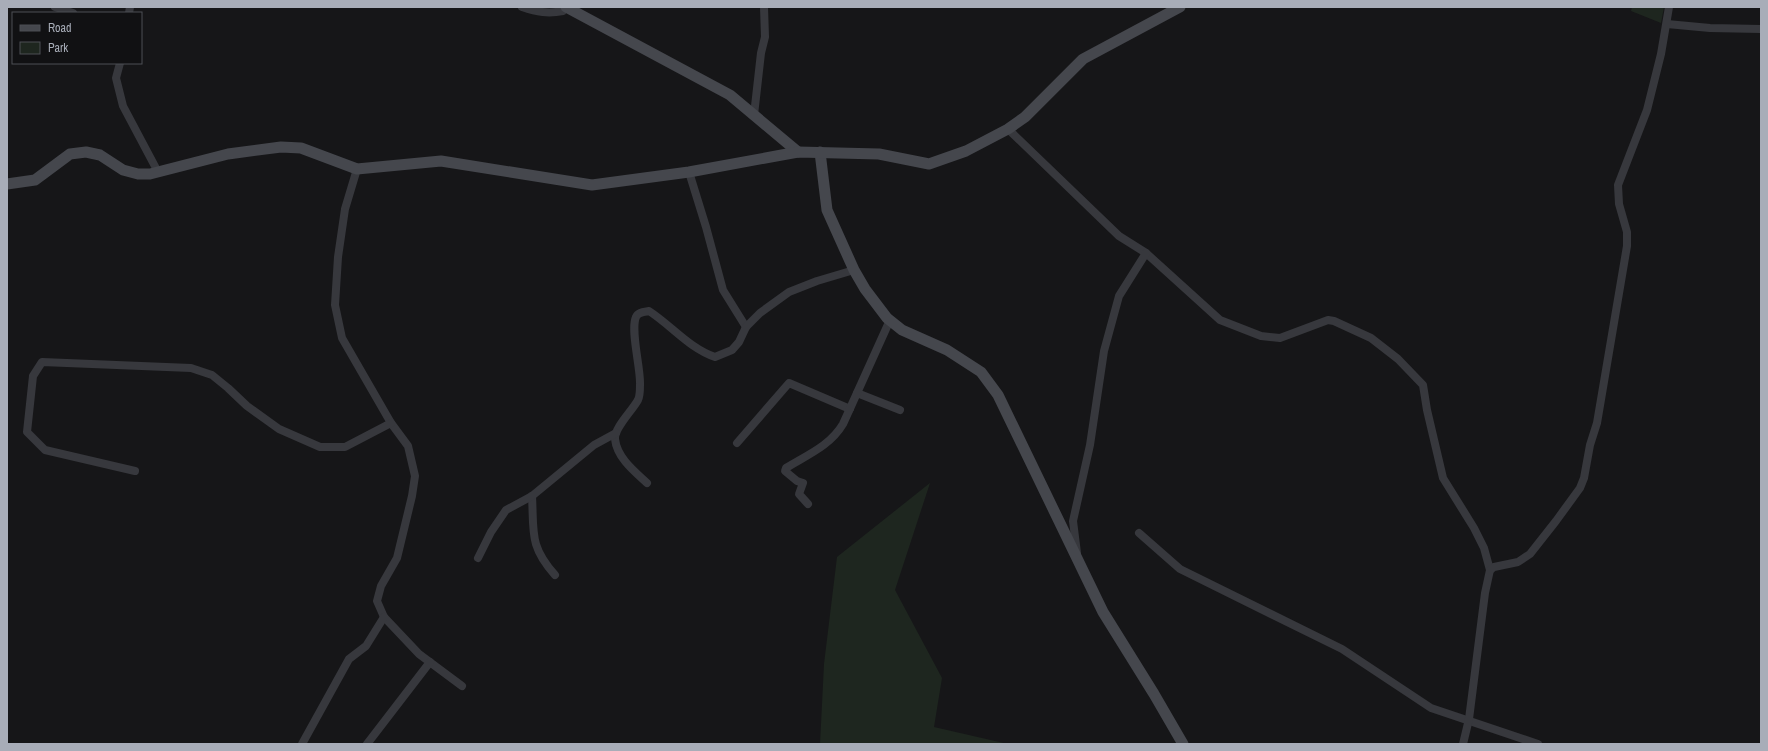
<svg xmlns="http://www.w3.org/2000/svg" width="1768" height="751" font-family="'Archivo Narrow',sans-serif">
<rect width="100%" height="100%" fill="#161618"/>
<g fill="#1e261f">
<polygon points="1632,7 1664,7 1661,23 1631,11"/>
<polygon points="930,483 895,590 942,678 934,727 1008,744 820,744 824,664 837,557"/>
</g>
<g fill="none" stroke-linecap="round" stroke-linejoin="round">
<g stroke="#37383d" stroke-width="8">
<polyline points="55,7 73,13"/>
<path d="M522,7C537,12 548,14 563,11L565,7"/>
<polyline points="129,13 130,7"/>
<polyline points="1667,24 1710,28 1761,29"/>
<polyline points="120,63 116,78 123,106 158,172"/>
<polyline points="754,115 761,53 765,37 764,7"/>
<polyline points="1008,129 1119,236 1146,253 1220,320 1261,336 1280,338 1328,320 1334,321 1371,338 1398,359 1423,385 1427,410 1443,478 1474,528 1484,548 1490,570"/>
<polyline points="357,169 345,209 338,257 335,305 342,338 391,423 408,446 415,476 412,496 397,558 381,586 377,601 384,617 419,654 462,686"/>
<polyline points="689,172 706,227 723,290 746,327"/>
<polyline points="857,393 900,410"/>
<polyline points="737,443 789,383 850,409"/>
<polyline points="135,471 45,450 27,432 33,376 42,362 191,368 212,375 228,388 247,406 279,429 320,447 345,447 391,423"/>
<path d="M647,483C635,472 617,458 615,439C614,428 632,411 638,400C640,396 640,389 640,385C641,369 630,330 636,317C638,312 644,312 649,311C672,326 689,348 715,357L732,350L739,342L746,327L760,313L789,292L817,281L854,270"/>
<path d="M532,496C534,532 529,546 555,575"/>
<path d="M808,504L799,494L803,483L797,481L785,471L786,468C807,455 830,446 843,424L890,320"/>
<polyline points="1139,533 1180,569 1342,649 1431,708 1538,744"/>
<polyline points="1077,553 1073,521 1090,445 1104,351 1119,296 1146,253"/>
<polyline points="478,558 491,532 506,510 532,496 594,445 616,433"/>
<polyline points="302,744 349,659 366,646 384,617"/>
<polyline points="367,744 430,662"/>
<polyline points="1463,744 1469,719 1485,593 1490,570 1494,567 1518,562 1530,554 1556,521 1580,488 1584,478 1590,445 1597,423 1627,246 1627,232 1619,204 1618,185 1647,110 1661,54 1669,7"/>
</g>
<g stroke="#45474d" stroke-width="11">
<polyline points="566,7 730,95 798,152"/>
<polyline points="820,152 827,210 854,270 865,289 887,318 902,330 947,350 981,372 998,395 1103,612 1154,694 1183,744"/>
<polyline points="7,184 35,180 70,154 86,152 100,155 123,170 138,174 150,174 228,154 281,147 301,148 357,169 441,161 592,185 689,172 798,152 879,154 929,164 966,151 1008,129 1025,117 1083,59 1180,7"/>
</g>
</g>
<rect width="1768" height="751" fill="none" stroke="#a8adb8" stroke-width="16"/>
<rect x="12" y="12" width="130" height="52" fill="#111113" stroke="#4d4f55"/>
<rect x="20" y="25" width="20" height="6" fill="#45474d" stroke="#4d4f55"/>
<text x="48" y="32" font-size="12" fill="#a8adb8">Road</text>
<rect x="20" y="42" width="20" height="12" fill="#1e261f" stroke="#4d4f55"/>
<text x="48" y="52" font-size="12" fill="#a8adb8">Park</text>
</svg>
